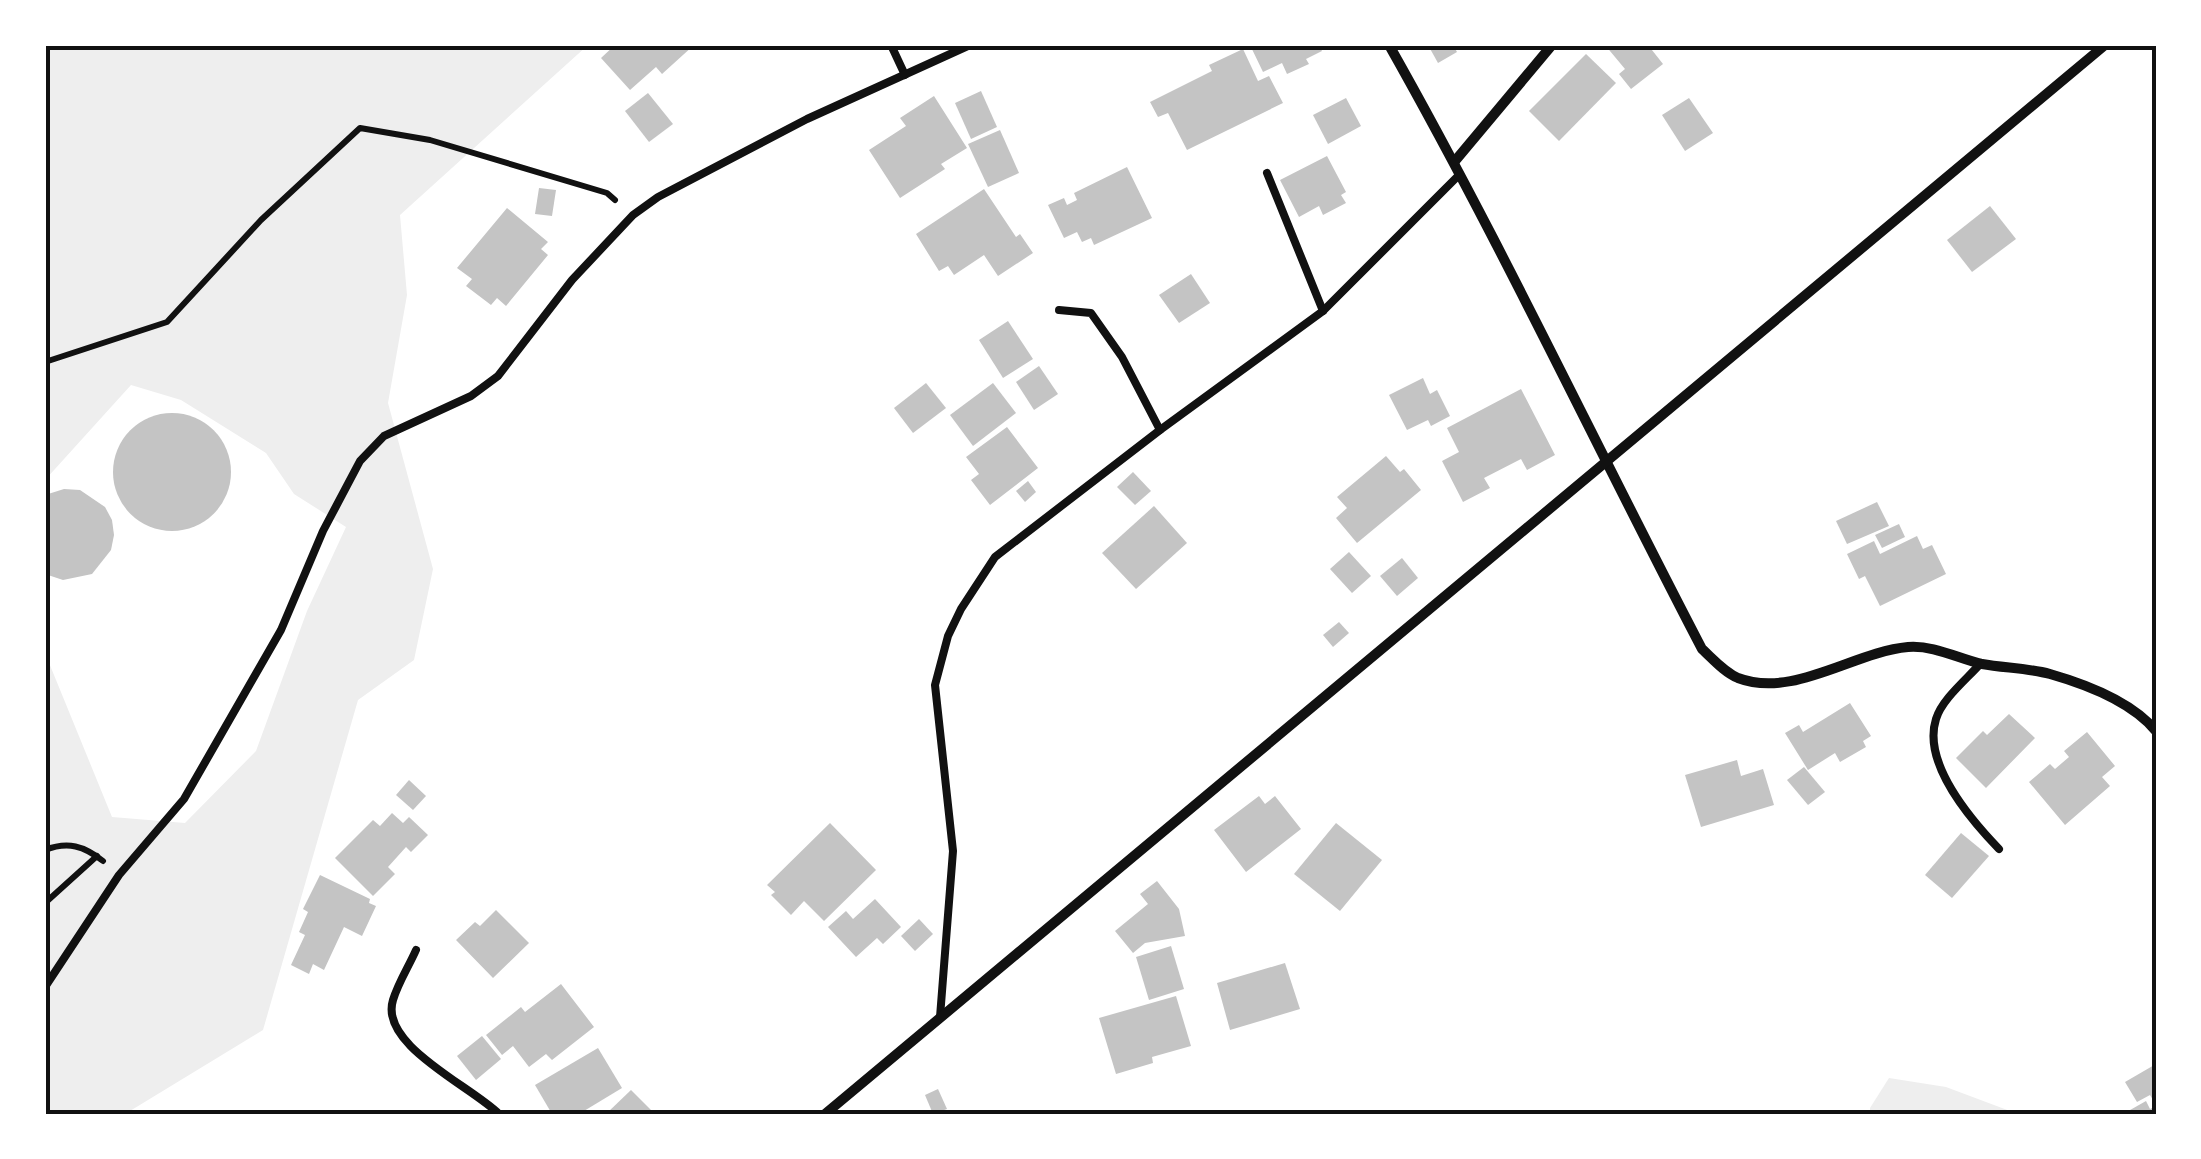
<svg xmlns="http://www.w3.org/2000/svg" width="2201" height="1159" font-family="Karla,sans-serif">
<rect width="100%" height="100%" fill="#fff"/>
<g fill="#eee">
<polygon points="45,45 588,45 400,215 407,295 388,403 433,569 414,660 358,700 263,1030 125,1114 45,1114 45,653 112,817 185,823 256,751 307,611 346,527 294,494 266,453 181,400 131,385 45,480"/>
<polygon points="1889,1078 1946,1087 2018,1114 1870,1114 1870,1108"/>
</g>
<g fill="#c4c4c4">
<polygon points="615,45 694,45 662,74 656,67 630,90 601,58"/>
<polygon points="1250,45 1319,45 1322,51 1306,59 1309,64 1287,74 1282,63 1263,72"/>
<polygon points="1428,45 1453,45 1457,52 1438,63"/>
<polygon points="1605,45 1648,45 1663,64 1631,89 1619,74 1625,69"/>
<polygon points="1243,49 1258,81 1269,76 1283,103 1187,150 1168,113 1158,117 1150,102 1212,71 1209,65"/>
<polygon points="1586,54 1616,83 1559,141 1529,111"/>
<polygon points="981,91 997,127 971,139 955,103"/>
<polygon points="648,93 673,124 649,142 625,111"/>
<polygon points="934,96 967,148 941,164 945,169 900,198 869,150 906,126 900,118"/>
<polygon points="1346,98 1361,126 1328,144 1313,115"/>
<polygon points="1689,98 1713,133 1685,151 1662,115"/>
<polygon points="1000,130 1019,173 988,187 968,144"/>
<polygon points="1327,156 1346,192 1341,195 1346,203 1323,215 1319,206 1299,217 1280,180"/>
<polygon points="1127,167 1152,218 1094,245 1091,238 1082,242 1077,232 1064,238 1048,205 1064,198 1067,205 1077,200 1074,193"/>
<polygon points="539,188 556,190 552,216 535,214"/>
<polygon points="984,189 1016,237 1020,234 1033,253 998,276 984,255 954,275 948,266 939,271 916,234"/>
<polygon points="1990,206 2016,239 1972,272 1947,240"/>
<polygon points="507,208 548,242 541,249 548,255 506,306 497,298 491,305 466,286 472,279 457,268"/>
<polygon points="1191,274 1210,303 1179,323 1159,295"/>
<polygon points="1008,321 1033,359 1003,378 979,340"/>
<polygon points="1039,366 1058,394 1034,410 1016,382"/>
<polygon points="1423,378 1430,394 1437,390 1450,416 1431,426 1428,420 1407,430 1389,395"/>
<polygon points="926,383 946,408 913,433 894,408"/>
<polygon points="993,383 1016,413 973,446 950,415"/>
<polygon points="1521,389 1555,455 1527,470 1521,459 1484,478 1490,488 1463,502 1442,461 1459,452 1447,428"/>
<circle cx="172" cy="472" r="59"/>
<polygon points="1007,427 1038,468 990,505 971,480 979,474 966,457"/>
<polygon points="1386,456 1400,472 1404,469 1421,490 1357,543 1336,518 1347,508 1337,497"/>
<polygon points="1133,472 1151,491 1135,505 1117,487"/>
<polygon points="1028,481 1036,492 1025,502 1016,491"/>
<polygon points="64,489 80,490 105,507 112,520 114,535 111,550 92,574 63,580 45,574 45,495"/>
<polygon points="1877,502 1889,526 1847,544 1836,521"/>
<polygon points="1154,506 1187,543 1136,589 1102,553"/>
<polygon points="1899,524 1905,537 1882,548 1875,535"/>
<polygon points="1917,536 1923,549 1932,545 1946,574 1880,606 1865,576 1859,579 1847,554 1874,541 1880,554"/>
<polygon points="1349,552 1371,576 1352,593 1330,569"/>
<polygon points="1402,558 1418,578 1397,596 1380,576"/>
<polygon points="1339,622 1349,633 1333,647 1323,635"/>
<polygon points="1850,703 1871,736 1863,741 1866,747 1840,762 1835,753 1808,770 1785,733 1799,725 1803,732"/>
<polygon points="2009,714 2035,738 1986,788 1956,758 1983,731 1987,735"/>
<polygon points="2087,732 2115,766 2102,777 2110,786 2065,825 2029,782 2050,764 2055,769 2069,757 2064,751"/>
<polygon points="1737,760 1741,776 1763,769 1774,805 1701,827 1685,775"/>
<polygon points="1804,767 1825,792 1808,805 1787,780"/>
<polygon points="409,780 426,796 413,810 396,795"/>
<polygon points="1259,796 1265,804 1275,796 1301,829 1246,872 1214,830"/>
<polygon points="392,813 403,823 409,817 428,835 411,852 406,847 388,867 395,874 373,896 335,858 373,820 380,826"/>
<polygon points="830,823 876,870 824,921 804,901 791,915 771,895 775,892 767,885"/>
<polygon points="1336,823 1382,860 1340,911 1294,874"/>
<polygon points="1961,833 1989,856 1952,898 1925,875"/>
<polygon points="320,875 370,899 369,903 376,906 362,936 344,927 324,970 313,964 309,974 291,965 305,935 299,932 308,912 303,909"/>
<polygon points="1157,881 1179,909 1185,936 1145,943 1133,953 1115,931 1148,904 1140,894"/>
<polygon points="875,899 901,927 883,944 877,938 856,957 828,927 846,911 853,919"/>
<polygon points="496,910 529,943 493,978 456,940 475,922 480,926"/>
<polygon points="919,919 933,934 915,951 901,936"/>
<polygon points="1171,946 1184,989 1149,1000 1136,957"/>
<polygon points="1285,963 1300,1009 1230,1030 1217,983"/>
<polygon points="561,984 594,1027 552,1060 546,1054 529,1067 513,1046 502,1055 486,1035 521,1007 525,1012"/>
<polygon points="1176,996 1191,1046 1152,1057 1153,1063 1116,1074 1099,1018"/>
<polygon points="482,1036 501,1059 476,1080 457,1056"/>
<polygon points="598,1048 622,1088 579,1114 552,1114 535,1085"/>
<polygon points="2156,1064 2156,1105 2150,1095 2137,1102 2125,1082"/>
<polygon points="938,1089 947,1109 933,1114 925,1095"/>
<polygon points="631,1090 655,1114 606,1114"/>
<polygon points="2146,1101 2150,1109 2156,1106 2156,1114 2123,1114"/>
</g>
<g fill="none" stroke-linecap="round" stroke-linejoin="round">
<g stroke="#111" stroke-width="6">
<polyline points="45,362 167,322 261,220 360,128 430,140 607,193 615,200"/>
<path d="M45,850C68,841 84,846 103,861"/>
<polyline points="45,903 97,856"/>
</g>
<g stroke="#111" stroke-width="8">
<polyline points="891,45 905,75"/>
<polyline points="1267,173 1323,311"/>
<polyline points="1059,310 1091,313 1122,357 1160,430"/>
<path d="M1981,663C1967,679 1942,699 1936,719C1922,763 1971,820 1999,849"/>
<path d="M416,950C409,966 398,983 393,1000C379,1045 471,1086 499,1114"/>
<polyline points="45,987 119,875 184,799 281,630 323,531 360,461 384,436 471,396 498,376 572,280 633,215 658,197 807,119 970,45"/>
<polyline points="940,1017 953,851 935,685 948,636 961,609 995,557 1160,430 1323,311 1460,174"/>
</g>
<g stroke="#111" stroke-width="10">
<path d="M1389,45C1501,243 1597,448 1702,649C1713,659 1724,672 1738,678C1793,699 1853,652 1908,647C1934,645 1957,658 1982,664C2004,668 2028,668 2050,674C2085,684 2132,702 2156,731"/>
<polyline points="1455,161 1552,45"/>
<polyline points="825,1114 2105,45"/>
</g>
</g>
<rect width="2201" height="1159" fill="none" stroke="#ffffff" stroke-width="95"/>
<rect x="48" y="48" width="2106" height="1064" fill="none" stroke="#111" stroke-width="4"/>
</svg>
